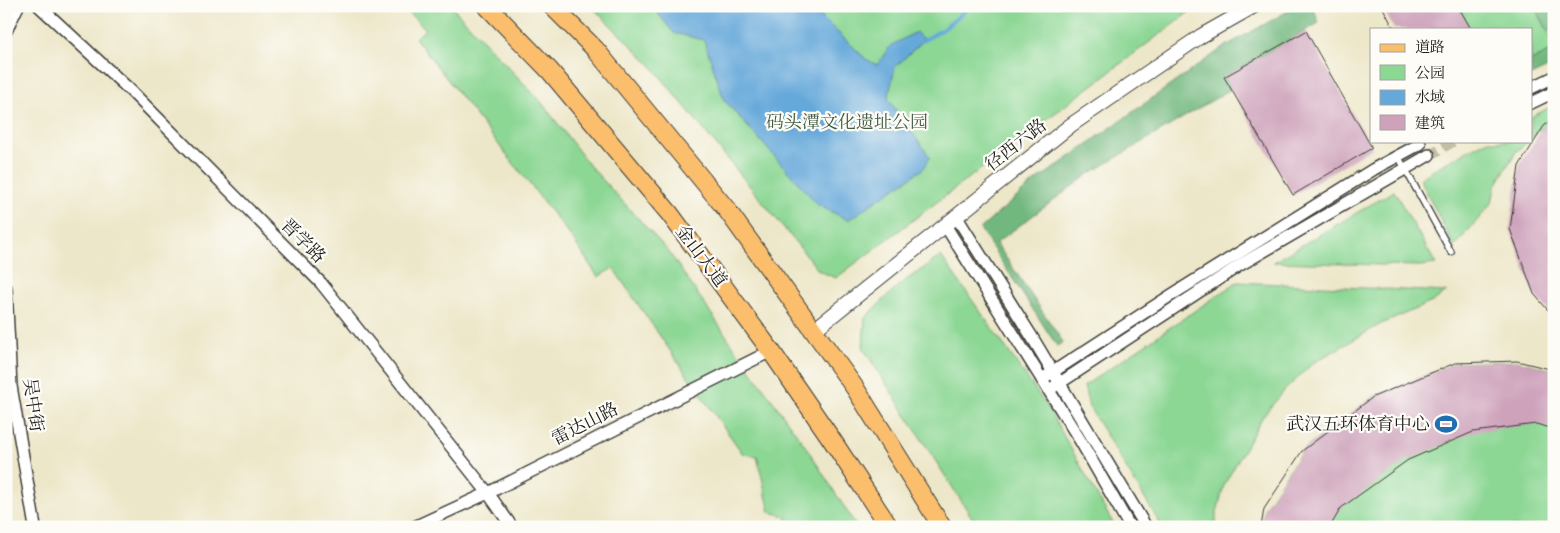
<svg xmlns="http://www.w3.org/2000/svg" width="1560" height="533" font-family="'Libre Bodoni','Noto Serif SC',serif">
<rect width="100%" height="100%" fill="#fdfcf7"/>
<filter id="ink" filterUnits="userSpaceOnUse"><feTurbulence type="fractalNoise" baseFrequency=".02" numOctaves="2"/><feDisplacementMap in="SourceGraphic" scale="10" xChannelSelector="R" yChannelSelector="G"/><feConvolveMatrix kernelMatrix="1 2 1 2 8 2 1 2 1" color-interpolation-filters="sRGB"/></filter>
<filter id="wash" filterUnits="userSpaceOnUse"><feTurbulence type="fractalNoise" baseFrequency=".0096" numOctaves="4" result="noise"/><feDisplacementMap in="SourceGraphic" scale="20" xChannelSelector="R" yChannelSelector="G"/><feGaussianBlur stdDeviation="1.12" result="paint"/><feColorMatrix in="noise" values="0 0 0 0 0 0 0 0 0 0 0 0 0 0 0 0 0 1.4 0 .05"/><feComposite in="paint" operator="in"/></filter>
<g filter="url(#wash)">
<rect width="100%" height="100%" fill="#ede7c9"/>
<g fill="#8cd794" stroke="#547a58">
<polygon points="401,6 451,6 542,103 590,166 668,251 734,347 808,450 857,527 792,527 785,516 770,512 757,456 743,454 698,391 613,268 598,277 572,238 415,38 426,29"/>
<polygon points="591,6 1201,6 1192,10 836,278 819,271 651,65"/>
<polygon points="1458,6 1535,6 1554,44 1554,49 1531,61 1531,29 1470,29"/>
<polygon points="1554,105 1554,118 1531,138 1531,117"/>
<polygon points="1486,141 1528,141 1515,153 1495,187 1492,203 1454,247 1420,179 1438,167"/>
<polygon points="1394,191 1436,264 1420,266 1273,262"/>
<polygon points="941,256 1047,406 1115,527 978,527 863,348 865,318 899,285"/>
<polygon points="1237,282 1447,292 1432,302 1381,324 1313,363 1285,390 1263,416 1224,485 1216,516 1216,526 1162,527 1089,407 1084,386"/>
<polygon points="1517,361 1554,370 1554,527 1261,527 1264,509 1302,451 1373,397 1455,363"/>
</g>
<g fill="#71b87e" stroke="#466a4d">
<polygon points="1297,6 1313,6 1319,23 1224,77 1231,89 1089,174 996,243 1063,342 1057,346 980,229 1033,183 1224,47"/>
<polygon points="1535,6 1554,6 1554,28 1548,32"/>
<polygon points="1554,49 1554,65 1531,76 1531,61"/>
</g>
<polygon fill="#65a8da" stroke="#40627b" points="652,6 810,6 866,59 877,65 890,46 916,32 924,40 895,67 888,99 930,157 923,169 848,220 818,205 724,100 704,40 674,33"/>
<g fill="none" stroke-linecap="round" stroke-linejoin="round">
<polyline stroke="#65a8da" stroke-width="4" points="924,40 942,30 971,6"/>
</g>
<g id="blocks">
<g fill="#cea2bb">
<polygon points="1382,6 1458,6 1471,29 1394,29"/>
<polygon points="1306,31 1372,148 1293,195 1224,77"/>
<polygon points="1554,118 1554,317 1534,294 1510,229 1519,166 1544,126"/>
<polygon points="1517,361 1554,370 1554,429 1536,424 1473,432 1408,460 1341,508 1330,527 1261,527 1264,509 1302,451 1373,397 1455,363"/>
</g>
</g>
</g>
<g filter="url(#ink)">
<use href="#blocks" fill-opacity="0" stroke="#3b3a36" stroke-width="1"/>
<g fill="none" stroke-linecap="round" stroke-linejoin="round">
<polyline stroke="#c3bea6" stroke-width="11" stroke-dasharray="11 5.5" stroke-linecap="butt" points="1429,155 1454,141"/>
<g stroke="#3b3a36" stroke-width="8">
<polyline id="service" points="1398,156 1451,252"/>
</g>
<g stroke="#3b3a36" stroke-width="14">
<g id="minor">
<polyline points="39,6 131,91 321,283 488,493 512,527"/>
<polyline points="6,31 18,6"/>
<polyline points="1531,88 1554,77"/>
<polyline points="1531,103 1554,92"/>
<polyline points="956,216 1032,337 1146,527"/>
<polyline points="945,225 1080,440 1130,527"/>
<polyline points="6,288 11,386 35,527"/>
<polyline points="1042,379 1173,294 1374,169 1420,144"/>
<polyline points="1049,390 1240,265 1429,155"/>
<polyline points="414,527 488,493 771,351"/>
</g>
</g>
<g stroke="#3b3a36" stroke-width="16">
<polyline id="tertiary" points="814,330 1071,125 1201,36 1254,6"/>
</g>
<g stroke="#3b3a36" stroke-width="20">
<g id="primary">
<polyline points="487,6 550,71 670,214 771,351 832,440 889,527"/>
<polyline points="552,6 595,49 727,210 855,388 942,527"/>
</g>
</g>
<use href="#service" stroke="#fff" stroke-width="5.5"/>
<use href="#minor" stroke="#fff" stroke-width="11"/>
<use href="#tertiary" stroke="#fff" stroke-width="14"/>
<use href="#primary" stroke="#fabe6d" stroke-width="18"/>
</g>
</g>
<defs>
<g id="stadium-bare" transform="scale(1.725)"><path d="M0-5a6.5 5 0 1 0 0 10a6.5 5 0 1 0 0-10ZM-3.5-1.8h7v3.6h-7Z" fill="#1f6fb2" stroke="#fdfcf7" stroke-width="2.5" paint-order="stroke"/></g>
</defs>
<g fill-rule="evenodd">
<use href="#stadium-bare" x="1446" y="424"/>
</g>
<g text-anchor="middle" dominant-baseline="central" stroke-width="4.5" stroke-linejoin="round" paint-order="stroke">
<g font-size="18" fill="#435d46" stroke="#fdfcf7">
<text x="847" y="122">码头潭文化遗址公园</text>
</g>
<g font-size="18" fill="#1c1c1c" stroke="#fdfcf7">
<text transform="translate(1016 145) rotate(-38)">径西六路</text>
<text transform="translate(303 241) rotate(45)">晋学路</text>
<text transform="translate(701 256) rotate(53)">金山大道</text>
<text transform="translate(33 405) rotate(82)">吴中街</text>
<text transform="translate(585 424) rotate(-27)">雷达山路</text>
</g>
<g font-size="18" fill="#1c1c1c" stroke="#fdfcf7" text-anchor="end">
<text x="1430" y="424">武汉五环体育中心</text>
</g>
</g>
<rect width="1560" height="533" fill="none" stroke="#fdfcf7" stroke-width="25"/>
<rect x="1370" y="28" width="162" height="115" fill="#fdfcf7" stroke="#a3a29f"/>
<rect x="1380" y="44" width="25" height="8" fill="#fabe6d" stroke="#a3a29f"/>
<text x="1415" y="52" font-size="15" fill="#1c1c1c">道路</text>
<rect x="1380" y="65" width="25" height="15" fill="#8cd794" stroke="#a3a29f"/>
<text x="1415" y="78" font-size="15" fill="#1c1c1c">公园</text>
<rect x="1380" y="90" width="25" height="15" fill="#65a8da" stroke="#a3a29f"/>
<text x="1415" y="102" font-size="15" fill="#1c1c1c">水域</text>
<rect x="1380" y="115" width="25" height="15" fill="#cea2bb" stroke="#a3a29f"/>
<text x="1415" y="128" font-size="15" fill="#1c1c1c">建筑</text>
</svg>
